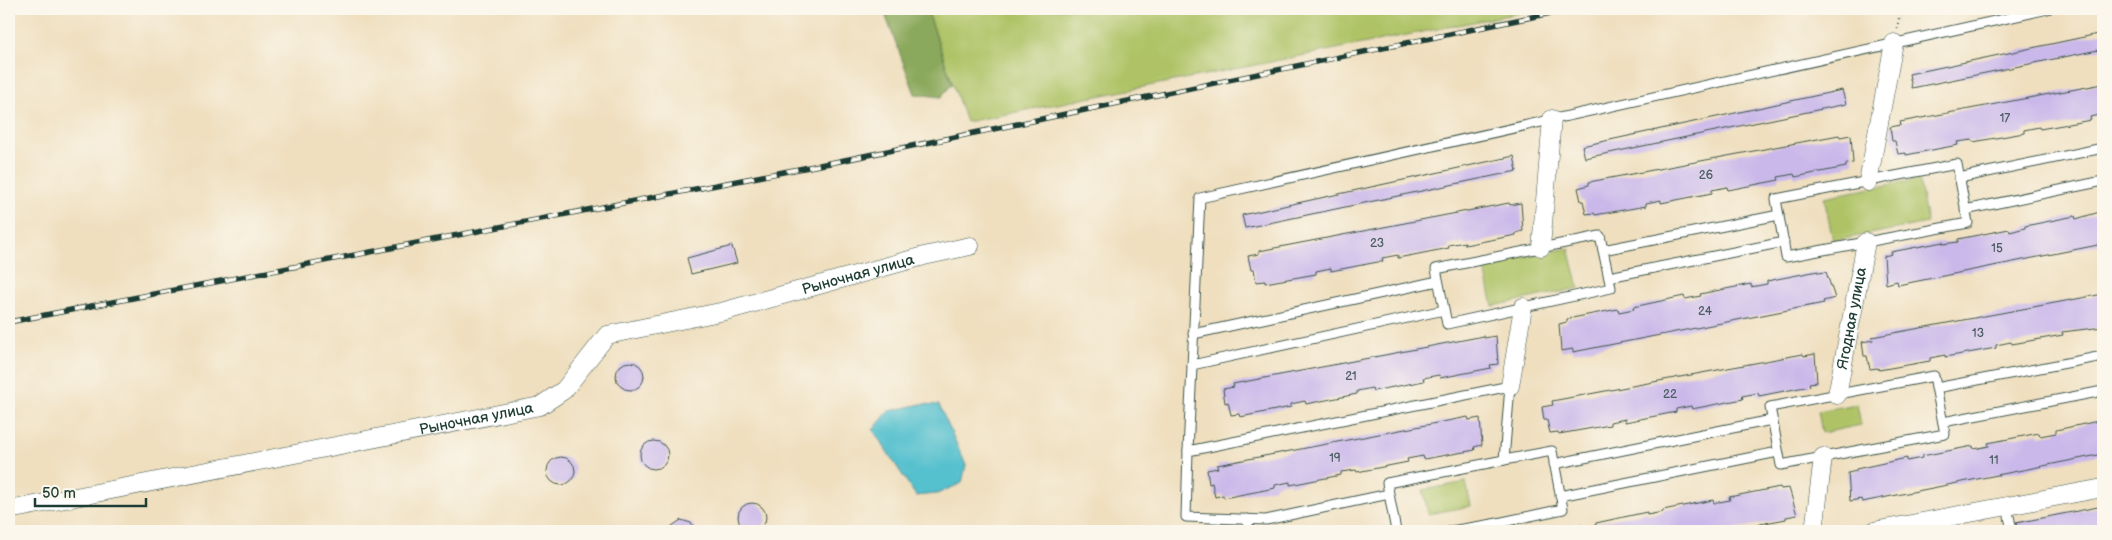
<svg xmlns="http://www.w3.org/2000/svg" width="2112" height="540" font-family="'Balsamiq Sans',sans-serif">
<rect width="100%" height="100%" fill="#fbf7ec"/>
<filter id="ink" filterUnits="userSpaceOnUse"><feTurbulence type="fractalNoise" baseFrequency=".02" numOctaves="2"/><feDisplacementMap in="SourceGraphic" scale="10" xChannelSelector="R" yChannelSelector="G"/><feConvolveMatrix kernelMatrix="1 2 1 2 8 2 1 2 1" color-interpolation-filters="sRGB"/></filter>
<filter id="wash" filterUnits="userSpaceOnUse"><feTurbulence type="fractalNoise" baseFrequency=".0096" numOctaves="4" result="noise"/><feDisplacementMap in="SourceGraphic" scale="20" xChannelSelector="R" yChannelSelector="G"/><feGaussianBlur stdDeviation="1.12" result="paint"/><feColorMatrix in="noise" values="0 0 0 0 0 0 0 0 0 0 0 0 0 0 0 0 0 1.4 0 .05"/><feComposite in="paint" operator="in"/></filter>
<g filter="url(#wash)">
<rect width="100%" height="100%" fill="#efdfbf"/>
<g fill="#afc366" stroke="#67804d">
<polygon points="927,9 1539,9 966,122"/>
<polygon points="1919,179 1927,223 1833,241 1824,197"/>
<polygon points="1569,248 1579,288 1493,306 1484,265"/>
<polygon points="1857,404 1861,425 1822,433 1818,411"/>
<polygon points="1466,482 1471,506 1428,514 1423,490"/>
</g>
<polygon fill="#8ba95b" stroke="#557348" points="883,9 927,9 952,84 941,97 915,94"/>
<polygon fill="#54c0ce" stroke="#3a7e81" points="921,404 939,405 966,465 962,483 937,494 916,496 873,430 889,411"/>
<g id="blocks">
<g fill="#cab8ea">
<polygon points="2103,33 2103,49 1912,88 1909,74"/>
<polygon points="2103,84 2103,114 2090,117 2091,120 2040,129 2039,127 2024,130 2024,133 1973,142 1972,140 1957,142 1958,145 1906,155 1906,153 1898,154 1895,141 1892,141 1890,127 1901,125 1900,122"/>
<polygon points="1842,90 1846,104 1585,158 1582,146"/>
<polygon points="1839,135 1840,137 1851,135 1853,163 1846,164 1846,167 1795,177 1794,174 1778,177 1779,180 1728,190 1727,187 1712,190 1712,193 1661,203 1661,200 1646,203 1646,206 1595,215 1594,213 1586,214 1583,201 1581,201 1578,188 1589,185 1589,182"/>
<polygon points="1514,156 1517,171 1245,228 1242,215"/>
<polygon points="1509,203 1510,205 1521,203 1523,231 1516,233 1516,235 1465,245 1465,242 1448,245 1449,248 1398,258 1398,255 1382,258 1383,261 1331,271 1331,268 1316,271 1316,274 1265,283 1265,281 1256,282 1254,269 1251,270 1248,256 1259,254 1259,251"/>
<polygon points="2103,211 2103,244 1898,285 1897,281 1886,284 1884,256 1892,254 1891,252 1943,242 1943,244 1958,242 1958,239 2009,229 2010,232 2025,228 2025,226 2075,216 2076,219"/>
<polygon points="732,246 737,263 691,274 687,258"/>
<polygon points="1818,271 1818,273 1826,272 1835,298 1823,301 1824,303 1573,352 1573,349 1561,351 1559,324 1567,322 1567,319 1618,309 1619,312 1634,309 1633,307 1684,296 1685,299 1701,296 1700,294 1751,284 1751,287 1767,284 1767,281"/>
<polygon points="2103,294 2103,327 2062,332 2063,335 2012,344 2011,342 1996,345 1996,348 1945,357 1945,355 1930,358 1930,361 1879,370 1878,368 1870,369 1867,356 1864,356 1862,342 1873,340 1872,337"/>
<polygon points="1484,336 1484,338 1496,336 1498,364 1490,365 1491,368 1440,378 1439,375 1423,378 1424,381 1373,391 1372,388 1357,391 1357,394 1306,404 1305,401 1291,404 1291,407 1240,417 1239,414 1231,415 1228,402 1225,403 1223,389 1234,387 1233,384"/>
<polygon points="1803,354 1804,356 1815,354 1817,382 1809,383 1810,386 1759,396 1758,393 1742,396 1743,399 1692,409 1691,406 1676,409 1676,412 1625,422 1625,419 1610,422 1610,425 1559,434 1558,432 1550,433 1547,420 1544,420 1542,407 1553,405 1552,401"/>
<circle cx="630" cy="376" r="14"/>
<polygon points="1468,417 1469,420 1480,418 1482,445 1474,447 1475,450 1424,459 1423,456 1407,459 1408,462 1357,472 1356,470 1341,472 1341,475 1290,485 1290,482 1275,485 1275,488 1224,498 1223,495 1215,497 1212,483 1209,484 1207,470 1218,468 1217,465"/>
<polygon points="2103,420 2103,454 1862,502 1861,499 1850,501 1848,473 1856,471 1856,469 1907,458 1907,461 1922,458 1922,456 1973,446 1974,449 1989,446 1988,443 2039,433 2040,436 2056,433 2056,430"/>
<circle cx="654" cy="455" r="14"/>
<circle cx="561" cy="471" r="14"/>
<polygon points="1780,487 1781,489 1789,488 1797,515 1786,517 1786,519 1724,531 1555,531 1581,525 1581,528 1596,525 1596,523 1647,512 1647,515 1663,512 1663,510 1713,500 1714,503 1730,500 1729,497"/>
<circle cx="752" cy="517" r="14"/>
<polygon points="2103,506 2103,531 2018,531 2016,523"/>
<polygon points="681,520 691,523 697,531 669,531 672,526"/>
</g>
</g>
</g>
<g filter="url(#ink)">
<use href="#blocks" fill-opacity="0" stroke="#3e5549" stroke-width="1"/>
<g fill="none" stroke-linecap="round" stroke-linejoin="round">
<g stroke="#3e5549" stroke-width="11">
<g id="lane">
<polygon points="1957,164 1968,223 1786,257 1776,199"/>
<polyline points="1959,178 2103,148"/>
<polyline points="1965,210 2103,181"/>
<polygon points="1600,236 1611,288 1447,324 1436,269"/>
<polyline points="1603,250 1779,215"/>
<polyline points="1609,277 1784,242"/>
<polyline points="1193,334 1438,281"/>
<polyline points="1192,365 1444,310"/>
<polygon points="1934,376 1945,434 1781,465 1770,407"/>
<polyline points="1936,388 2103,356"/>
<polyline points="1943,422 2103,391"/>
<polyline points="1188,451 1200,198 2048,9"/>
<polyline points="1554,464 1772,420"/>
<polyline points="1389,494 1266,520 1186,517 1188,451 1510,386 1504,460 1387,483 1396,531"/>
<polyline points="1560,496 1778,452"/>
<polyline points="2007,506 2012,531"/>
<polyline points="1247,519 1249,531"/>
<polyline points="1493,524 1563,509 1552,451 1504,460"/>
<polyline points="1451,531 1493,524 1494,531"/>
</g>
</g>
<g stroke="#3e5549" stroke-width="19">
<g id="street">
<polyline points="1868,182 1894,43"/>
<polyline points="1541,247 1552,119"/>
<polyline points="1510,386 1523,307"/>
<path id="s1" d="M1837,395L1866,242"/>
<path id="s2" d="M9,510L540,406L564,390L607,335L725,311L924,256L970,246"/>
<polyline points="1814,531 1823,457"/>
<polyline points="1874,531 2103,488"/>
</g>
</g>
<polyline stroke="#3e5549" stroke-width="2.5" stroke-dasharray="1 4" stroke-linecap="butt" points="1897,29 1901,9"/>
<use href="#lane" stroke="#fff" stroke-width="9"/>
<use href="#street" stroke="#fff" stroke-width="18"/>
<g stroke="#1f3d34" stroke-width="5.5">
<polyline id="rail" points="9,322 835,162 1570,9"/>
</g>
<use href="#rail" stroke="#fbf7ec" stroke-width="4" stroke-dasharray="11" stroke-linecap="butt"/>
</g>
</g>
<g text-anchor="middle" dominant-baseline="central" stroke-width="5" stroke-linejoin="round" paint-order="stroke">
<g font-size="12" fill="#4a5c62">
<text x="2005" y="118">17</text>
<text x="1706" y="175">26</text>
<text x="1377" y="243">23</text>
<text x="1997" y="248">15</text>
<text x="1705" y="311">24</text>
<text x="1978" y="333">13</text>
<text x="1351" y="376">21</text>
<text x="1670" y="394">22</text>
<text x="1335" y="458">19</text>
<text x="1994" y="460">11</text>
</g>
<g font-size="15" fill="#1f3d34" stroke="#fbf7ec">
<text stroke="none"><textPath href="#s2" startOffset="898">Рыночная улица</textPath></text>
<text stroke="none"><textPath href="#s1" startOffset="78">Ягодная улица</textPath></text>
<text stroke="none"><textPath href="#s2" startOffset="476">Рыночная улица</textPath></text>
</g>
</g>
<rect width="2112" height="540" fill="none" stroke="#fbf7ec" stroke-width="30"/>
<path d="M35 498v8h111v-8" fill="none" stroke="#1f3d34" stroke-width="2.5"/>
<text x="42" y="498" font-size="15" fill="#1f3d34" stroke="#fbf7ec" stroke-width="4" paint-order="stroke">50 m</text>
</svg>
